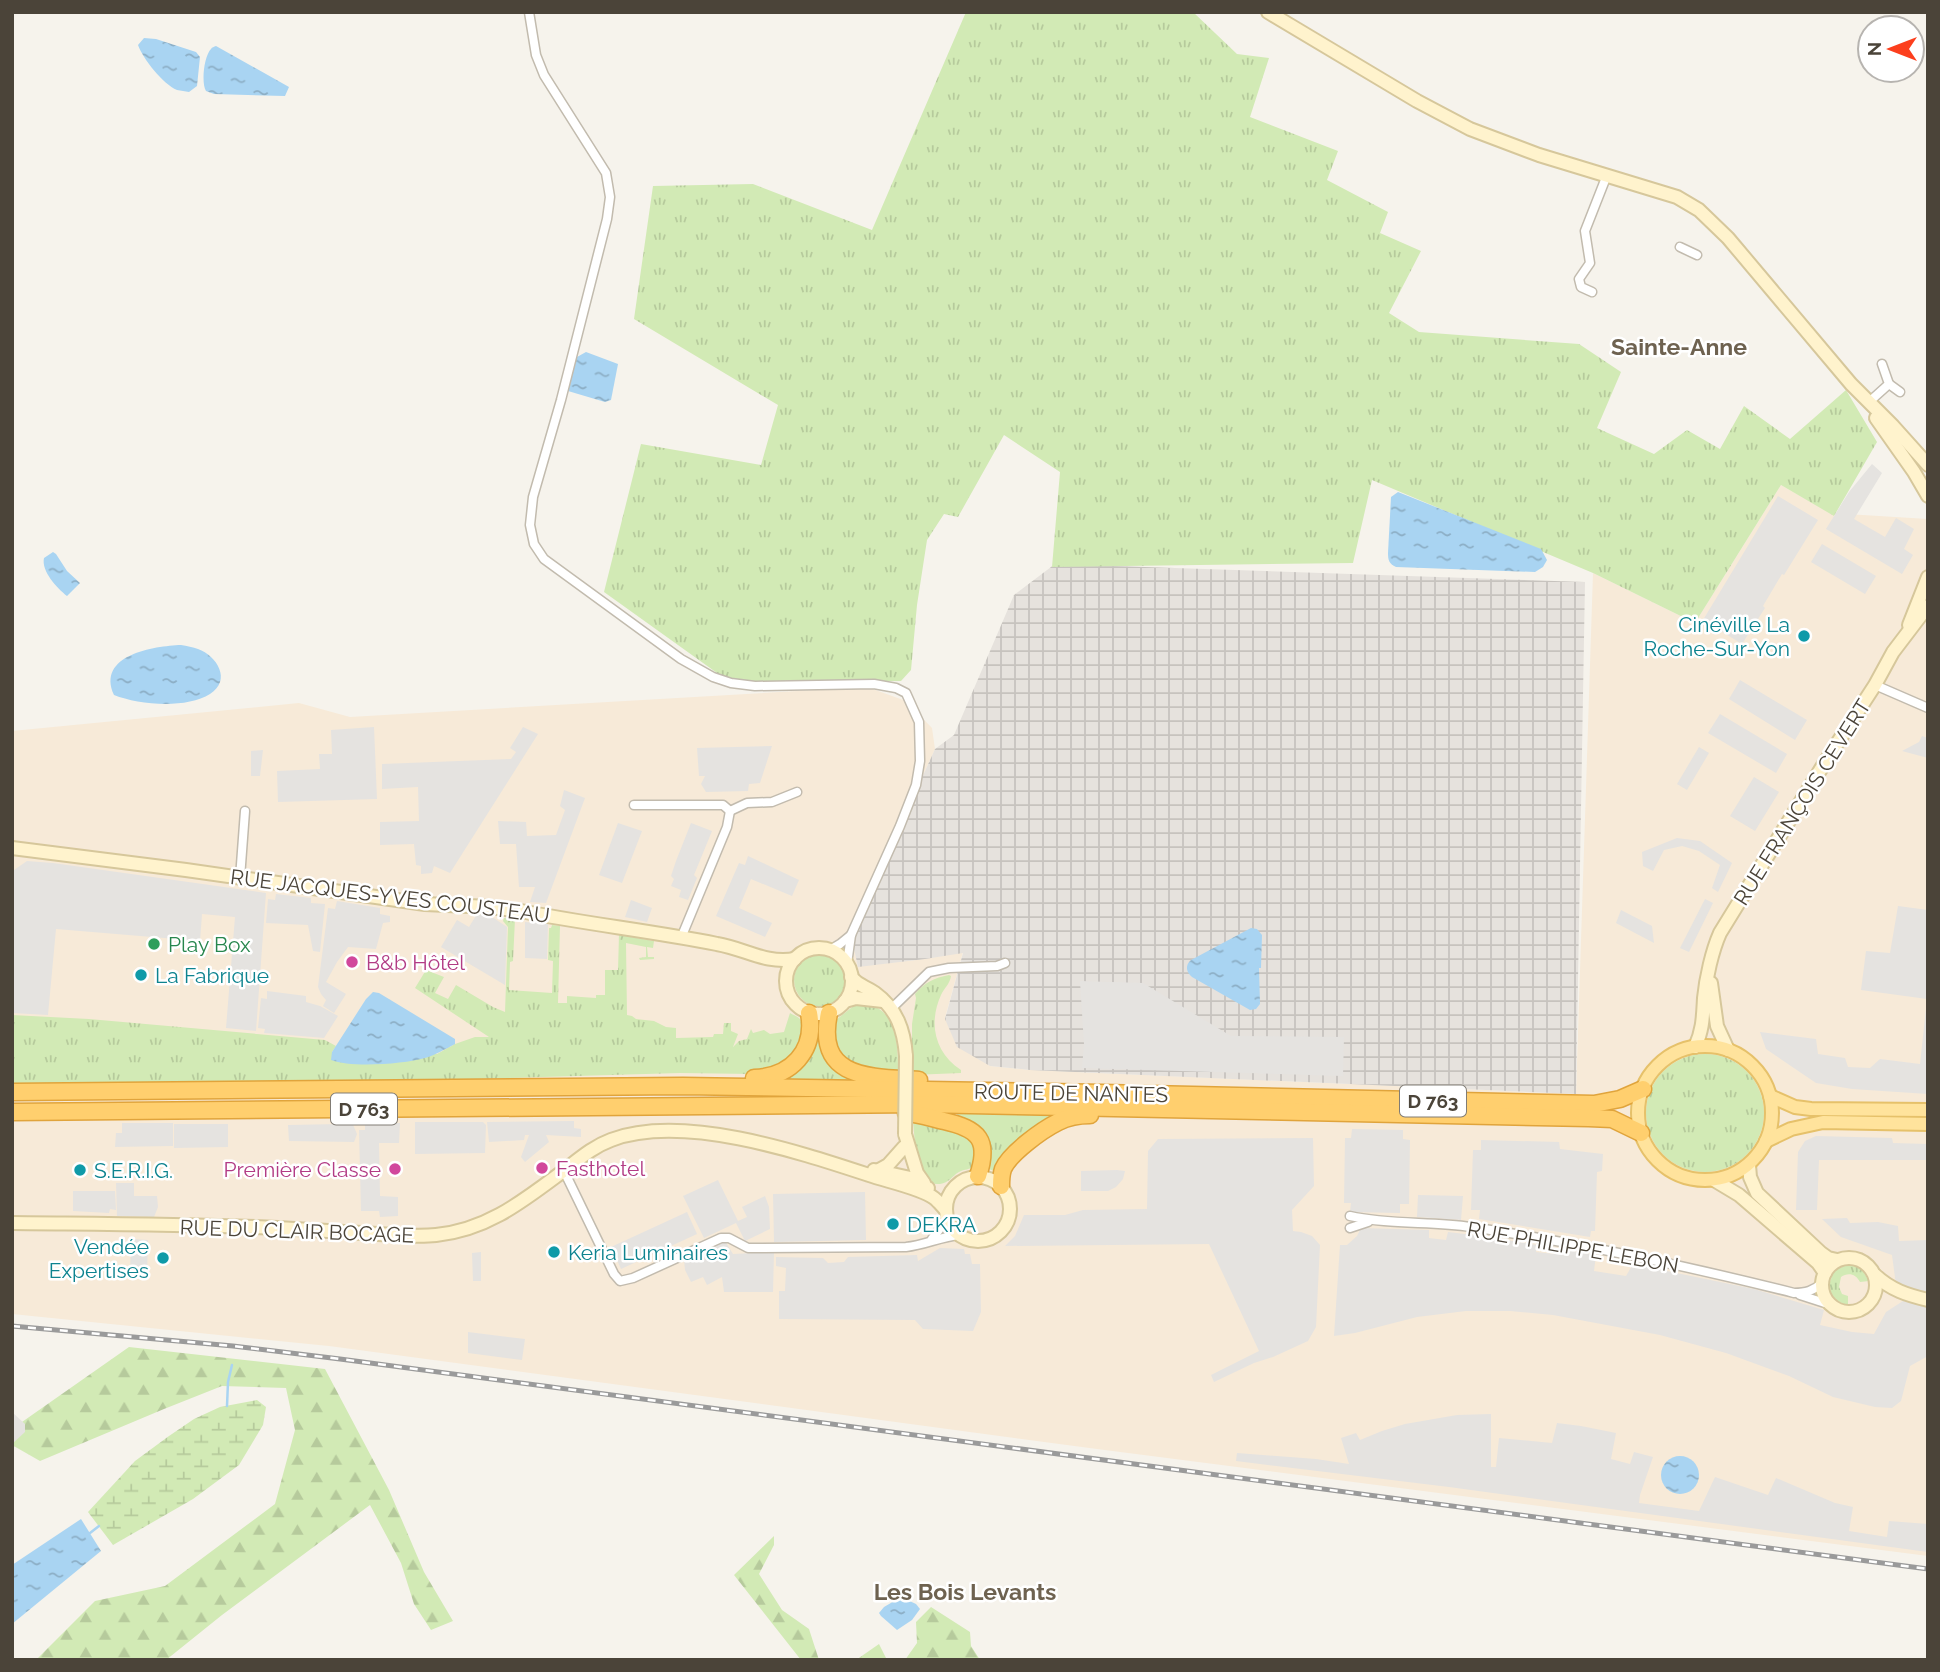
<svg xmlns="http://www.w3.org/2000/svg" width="1940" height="1672" font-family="Raleway,sans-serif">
<defs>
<pattern id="industrial-grid" width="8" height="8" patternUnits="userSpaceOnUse" patternTransform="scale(1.75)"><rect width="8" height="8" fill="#e6e2dd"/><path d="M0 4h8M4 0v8" fill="none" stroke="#c7c3be"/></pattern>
<pattern id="grass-tufts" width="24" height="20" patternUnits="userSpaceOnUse" patternTransform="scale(1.75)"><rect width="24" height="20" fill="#d2eab5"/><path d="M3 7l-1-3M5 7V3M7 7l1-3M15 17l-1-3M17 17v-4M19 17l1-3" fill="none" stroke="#b6ca9c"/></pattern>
<pattern id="forest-firs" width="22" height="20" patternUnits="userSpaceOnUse" patternTransform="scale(1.75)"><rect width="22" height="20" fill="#d2eab5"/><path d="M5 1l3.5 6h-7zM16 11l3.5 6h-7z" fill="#b6ca9c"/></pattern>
<pattern id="wetland-marsh" width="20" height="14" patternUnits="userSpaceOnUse" patternTransform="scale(1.75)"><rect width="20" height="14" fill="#d2eab5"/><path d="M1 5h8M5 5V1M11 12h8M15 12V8" fill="none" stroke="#b6ca9c"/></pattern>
<pattern id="water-ripples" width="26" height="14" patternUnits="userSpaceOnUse" patternTransform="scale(1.75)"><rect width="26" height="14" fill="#a9d4f2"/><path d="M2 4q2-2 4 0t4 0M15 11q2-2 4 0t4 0" fill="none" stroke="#8caec5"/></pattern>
</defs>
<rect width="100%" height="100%" fill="#f6f3ec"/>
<polygon fill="#f7ead8" points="1781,485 1830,513 1928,519 1928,1556 1097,1449 329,1346 12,1314 12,731 299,703 350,717 867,687 906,701 932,728 935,749 851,935 858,966 925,959 963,952 945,1018 990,1066 1031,1070 1576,1094 1593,573 1695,623"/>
<polygon fill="url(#industrial-grid)" points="1055,564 1585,582 1576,1094 1030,1070 990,1066 957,1047 945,1019 963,953 925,959 858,967 851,935 935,749 954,735 1014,595"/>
<g fill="url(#grass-tufts)">
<polygon points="966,12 1193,12 1237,54 1269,58 1250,117 1338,151 1327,180 1388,212 1380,233 1421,251 1389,313 1419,332 1579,344 1621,372 1597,428 1654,454 1687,430 1720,449 1744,406 1790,439 1846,390 1877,442 1834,516 1781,485 1695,623 1593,573 1372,480 1353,563 1052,567 1060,472 1004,435 958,517 944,514 927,540 917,605 911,670 901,681 731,683 604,592 641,444 761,465 778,405 634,319 653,186 753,184 872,230"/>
<path d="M504,918L515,919L513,961L510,962L509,990L552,993L553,961L548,960L549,928H551L552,925L560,926L558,1003H567V996L596,998V995H605V970H618L619,935L654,941L653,948L647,947L648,957H654V959L640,960L639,958L646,957V947L626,943L627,1015L632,1016L636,1019L654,1021L666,1027L676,1028V1038L713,1037L714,1034H723L724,1023H731V1031L738,1034L733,1047L739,1041L747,1039L751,1029L753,1033L764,1030L770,1034L784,1032L790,1013C793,1015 797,1016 800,1019C812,1033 793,1054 786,1066L752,1074L680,1073L440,1080L214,1083H12V1015L89,1019L325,1040L336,1046L332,1052L437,1054L455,1044L475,1037H489L415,988L426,970L444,977L435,993L448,999L456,985L493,1007L505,1012L508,927L503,921Z"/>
<circle cx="821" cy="980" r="27"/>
<path d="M949,975L951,976C950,984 944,988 941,995C928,1024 935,1053 961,1070V1073L912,1075V1024L916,998L915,994C925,982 934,978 949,975Z"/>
<path d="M856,1004C898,1002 898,1043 898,1075L880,1074L840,1058L831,1024Z"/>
<polygon points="814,1025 822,1026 825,1047 885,1082 796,1081 779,1078"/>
<circle cx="1705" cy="1113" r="59"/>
<path d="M957,1112L1055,1114L1051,1122L997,1172L989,1169C996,1137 981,1135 958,1118Z"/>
<path d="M913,1117L938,1119L978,1144L975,1166C969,1170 965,1169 959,1172C952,1176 949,1183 940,1184C916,1187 914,1133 913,1117Z"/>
<path d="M1847,1264L1861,1268L1869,1281L1860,1282C1856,1274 1848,1272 1841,1277L1839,1287L1842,1294L1848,1296V1305C1837,1303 1830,1296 1829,1284L1834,1271Z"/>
</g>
<g fill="url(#forest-firs)">
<polygon points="129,1347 325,1369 389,1490 424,1572 453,1621 431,1630 414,1604 401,1563 370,1505 222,1615 166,1660 36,1660 95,1601 165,1586 275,1504 295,1430 286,1388 222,1386 164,1409 40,1461 12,1445 12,1429"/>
<polygon points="774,1536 774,1545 759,1574 782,1610 809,1629 819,1660 801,1660 734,1575"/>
<polygon points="931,1607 970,1632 971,1646 980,1660 905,1660 917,1643 916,1622"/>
<polygon points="879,1644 887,1660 856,1660"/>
</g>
<polygon fill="url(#wetland-marsh)" points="257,1400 266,1407 263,1425 239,1465 193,1499 113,1545 88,1512 135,1461 169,1436 194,1419 220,1407"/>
<g fill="#e5e3e0">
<polygon points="1872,464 1882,473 1854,519 1885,537 1896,518 1914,529 1904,549 1913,555 1902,574 1826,529 1849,492"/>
<polygon points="1778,496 1818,520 1784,575 1782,574 1763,606 1765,608 1742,644 1703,620"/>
<polygon points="1822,544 1876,576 1865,594 1811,562"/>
<polygon points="1740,680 1807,720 1795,740 1729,699"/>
<polygon points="1720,714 1787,754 1776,773 1708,733"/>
<polygon points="374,727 377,799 278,802 277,771 320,769 319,754 332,754 331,730"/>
<polygon points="523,727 538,734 450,873 434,866 432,873 421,874 421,866 416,865 414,844 380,845 380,822 419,821 418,787 382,789 382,764 511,759 516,752 510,748"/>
<polygon points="1922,736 1928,738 1928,758 1902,751 1919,742"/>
<polygon points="772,746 760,783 749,784 748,791 706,792 701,784 705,776 699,776 697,748"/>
<polygon points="1699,747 1709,753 1687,790 1677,784"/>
<polygon points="263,750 260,776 251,776 251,751"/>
<polygon points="1754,777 1779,792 1755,831 1730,816"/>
<polygon points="564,790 585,798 546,903 530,902 535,887 519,887 516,844 500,844 498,821 526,822 527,836 556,835 565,810 560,806"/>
<polygon points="618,823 642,831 622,883 599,875"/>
<polygon points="691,823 712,831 694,875 697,878 688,900 679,897 681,890 671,886 674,879 671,876 676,861"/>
<polygon points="1677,838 1700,841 1732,863 1718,892 1712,888 1720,865 1699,851 1682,846 1664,850 1653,871 1643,866 1642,852"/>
<polygon points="748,856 799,880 792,896 751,879 739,908 772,923 765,937 716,916 739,863 745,865"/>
<polygon points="27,861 53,863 266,893 256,1031 226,1028 235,917 202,914 200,941 56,929 48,1015 12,1013 12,874 14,870"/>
<polygon points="276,894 311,898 311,903 325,904 320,952 313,951 308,925 266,923 268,899 275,900"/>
<polygon points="1705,899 1713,903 1689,952 1680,948"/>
<polygon points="631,900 652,908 647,922 625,917"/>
<polygon points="337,901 380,908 380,914 390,916 390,922 383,923 376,949 348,947 337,962 326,982 346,994 334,1013 323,1006 326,1000 321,994 318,987 328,908 335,909"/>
<polygon points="1898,906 1928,910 1928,1094 1852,1089 1816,1083 1766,1049 1760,1032 1816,1039 1818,1054 1845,1058 1848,1067 1870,1068 1880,1059 1920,1064 1927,999 1861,990 1866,951 1890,953"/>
<polygon points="1621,910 1652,926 1654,943 1616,923"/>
<polygon points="477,914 492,917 507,927 505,985 441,947 457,920 469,927"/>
<polygon points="525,922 548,924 547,959 525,958"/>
<polygon points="1080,981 1143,983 1231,1036 1344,1037 1343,1076 1082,1068 1084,1044"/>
<polygon points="267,991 306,996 306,1002 320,1006 338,1016 324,1038 264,1033 265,1029 258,1028 261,998 267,999"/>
<polygon points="351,1120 357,1134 354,1142 289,1141 288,1125 341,1124 342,1121"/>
<polygon points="574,1121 574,1128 581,1129 581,1137 546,1135 549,1142 525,1162 521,1157 529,1135 525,1135 524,1140 489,1142 487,1122"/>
<polygon points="415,1122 483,1122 486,1125 485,1153 415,1154"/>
<polygon points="122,1123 173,1123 173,1146 115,1147 116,1133 122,1133"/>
<polygon points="365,1123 400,1123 399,1143 379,1143 380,1196 398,1197 398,1216 380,1217 379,1211 361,1211 359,1130 365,1130"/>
<polygon points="174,1124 228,1124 228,1147 174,1148"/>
<polygon points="1352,1129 1403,1130 1403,1139 1410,1140 1409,1204 1400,1204 1400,1213 1350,1212 1351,1203 1344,1203 1345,1138 1351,1138"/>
<polygon points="1816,1136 1892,1138 1893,1143 1928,1144 1928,1160 1819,1160 1817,1210 1796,1210 1798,1152 1805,1141"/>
<polygon points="1313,1138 1314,1186 1292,1210 1293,1231 1301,1232 1312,1236 1320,1245 1316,1327 1308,1341 1273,1357 1254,1363 1214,1382 1211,1375 1259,1351 1209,1244 1005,1246 1015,1236 1024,1215 1065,1215 1083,1210 1147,1209 1148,1151 1158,1139"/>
<polygon points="1481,1140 1559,1142 1560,1149 1603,1154 1602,1171 1597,1172 1595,1231 1591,1231 1590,1237 1479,1219 1480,1210 1471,1210 1473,1150 1481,1150"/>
<polygon points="1081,1171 1117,1170 1125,1171 1123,1179 1116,1187 1108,1191 1081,1191"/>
<polygon points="718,1180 738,1221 747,1217 742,1207 765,1196 769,1207 770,1229 745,1241 736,1223 704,1238 683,1196"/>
<polygon points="116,1183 134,1183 134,1196 157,1196 158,1207 154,1217 117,1216"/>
<polygon points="73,1191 115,1191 116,1210 110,1209 109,1213 73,1211"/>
<polygon points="865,1192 866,1240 774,1242 773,1194"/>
<polygon points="1418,1195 1463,1196 1461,1220 1417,1217"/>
<polygon points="687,1212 697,1234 621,1269 611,1247"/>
<polygon points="1847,1218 1850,1223 1878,1222 1898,1226 1899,1241 1928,1240 1928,1294 1896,1285 1892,1255 1841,1237 1822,1219"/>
<polygon points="1361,1228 1429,1230 1429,1238 1446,1240 1448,1232 1490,1237 1537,1245 1536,1252 1554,1254 1556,1248 1596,1255 1594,1271 1626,1276 1633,1264 1754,1289 1824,1310 1820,1325 1852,1332 1874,1334 1886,1312 1903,1301 1911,1303 1928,1307 1928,1356 1910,1366 1901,1401 1892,1408 1875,1407 1833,1397 1789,1376 1726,1353 1660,1335 1553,1315 1510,1311 1466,1311 1417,1317 1355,1333 1334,1336 1340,1245 1347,1245 1357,1236"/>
<polygon points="131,1239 148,1240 147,1274 130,1274"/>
<polygon points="725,1241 733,1254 774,1252 773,1292 724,1292 722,1277 707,1285 703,1277 691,1282 685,1270 684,1260"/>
<polygon points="940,1248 964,1249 965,1254 970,1254 972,1264 980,1264 981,1312 973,1331 923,1329 915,1320 779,1319 779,1291 785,1291 786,1268 776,1266 776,1257 823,1258 828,1263 844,1262 848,1257 917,1255 918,1261"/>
<polygon points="481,1252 481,1281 473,1281 472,1253"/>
<polygon points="468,1332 525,1339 522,1360 468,1353"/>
<polygon points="12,1412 25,1424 25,1432 12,1444"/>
<polygon points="1491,1414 1491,1467 1496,1467 1499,1438 1552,1443 1557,1423 1581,1426 1616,1433 1611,1459 1630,1464 1634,1452 1653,1457 1640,1495 1639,1503 1699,1511 1715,1477 1768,1495 1776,1478 1835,1503 1853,1507 1849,1531 1887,1537 1889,1521 1928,1524 1928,1552 1449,1487 1236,1461 1237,1453 1316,1459 1349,1464 1341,1438 1356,1433 1360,1440 1382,1431 1405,1424 1457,1415"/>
</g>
<g fill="url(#water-ripples)">
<path d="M144,38L156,39L196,52L200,57L197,86L189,92C185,91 181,91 177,90C163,84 143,59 138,45Z"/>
<path d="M216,46L289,87L285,96L214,94L206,91C201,83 204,56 211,49C212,47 214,47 216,46Z"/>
<polygon points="586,352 618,364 611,400 605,402 568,391 577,357"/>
<path d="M1398,492L1541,549L1547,560L1543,567L1535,572L1396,567C1389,564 1388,560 1388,553L1391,497Z"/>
<path d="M53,552L56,554L67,571L80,583L67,596C57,588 41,571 44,558Z"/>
<path d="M181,645C187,646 193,647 198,649C217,656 232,680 210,694C186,709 139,705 114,695C96,655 154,646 181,645Z"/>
<path d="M1251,928L1257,929L1262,935L1261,968H1259L1260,1004L1256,1009L1250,1010L1192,977C1186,972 1185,965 1191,960Z"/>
<path d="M373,992L379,993L455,1039V1044C445,1049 436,1055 425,1058C404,1064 351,1068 331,1060L332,1052L366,999Z"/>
<circle cx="1680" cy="1475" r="19"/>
<polygon points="81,1519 101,1551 12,1624 12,1565"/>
<polygon points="901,1597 916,1604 920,1609 912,1620 897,1630 881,1616 879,1613 884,1607"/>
</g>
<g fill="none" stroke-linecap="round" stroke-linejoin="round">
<g stroke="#a9d4f2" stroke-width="2.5">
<polyline points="227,1406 228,1382 232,1365"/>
<polyline points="90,1533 99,1526"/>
</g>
<g stroke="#c2bbae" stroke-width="11">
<g id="street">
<polyline points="529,12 536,55 544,75 606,173 610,197 607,219 561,400 533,497 530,525 534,544 544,559 681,659 713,677 731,683 755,686 874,684 896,688 906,693 919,722 920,761 916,785 900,826 851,935 847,964"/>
<polyline points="1680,247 1697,255"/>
<polyline points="1592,292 1581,287 1579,279 1590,263 1585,231 1607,175"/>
<polyline points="1889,384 1900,392"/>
<polyline points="1869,402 1889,384 1882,364"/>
<polyline points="1875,685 1928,708"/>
<polyline points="634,805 723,805 730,811"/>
<polyline points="730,811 747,803 772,802 797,792"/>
<polyline points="240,878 245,811"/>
<polyline points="681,938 727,827 730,811"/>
<polyline points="830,950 840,944 851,935"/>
<polyline points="892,1008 929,972 949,968 997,966 1005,963"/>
<path d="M564,1171L614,1274L620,1281L633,1278L721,1238H729L748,1248L906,1247C925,1245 940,1237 959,1235"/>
<path d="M1350,1216C1390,1225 1431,1221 1471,1227C1580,1243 1687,1266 1794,1293C1806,1293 1813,1291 1822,1283"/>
<polyline points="1350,1228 1368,1222"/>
<polyline points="932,1239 947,1219"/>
<polyline points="1800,1295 1831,1305"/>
</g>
</g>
<g stroke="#d6c79b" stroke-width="16">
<g id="secondary">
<polyline points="1268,12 1417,101 1470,129 1539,155 1677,197 1699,210 1728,238 1851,384 1893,426 1928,465"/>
<polyline points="1876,418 1914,472 1928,496"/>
<polyline points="1909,625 1928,577"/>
<path d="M12,848L186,870L425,904L490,907L521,911C586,924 652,931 717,944C746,949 765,964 795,959"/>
<circle cx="819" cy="981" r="33"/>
<path d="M851,977C860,987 865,986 875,993C897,1009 904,1030 906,1056"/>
<polyline points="1711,983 1717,1026 1728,1050"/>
<polyline points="845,1001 856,998 883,1001"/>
<path d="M1695,1047C1703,1030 1703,1016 1704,998C1706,978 1712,951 1720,933L1827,759L1875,685L1893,652L1928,606"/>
<polyline points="905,1134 917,1173 924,1183"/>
<polyline points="1749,1165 1750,1177 1757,1193 1821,1253 1828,1258 1837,1260"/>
<polyline points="874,1170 915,1179 920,1186 928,1188"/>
<polyline points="879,1170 888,1165 904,1147"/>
<circle cx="978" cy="1209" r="32"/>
<polyline points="1714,1180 1739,1195 1818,1263 1825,1273"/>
<path d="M12,1223C101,1224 189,1224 278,1228C311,1230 345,1232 378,1234C397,1235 417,1237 436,1235C487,1230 523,1201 562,1172C578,1160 592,1147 611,1140C682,1113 799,1152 869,1175C886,1181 921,1188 934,1198C938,1201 942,1206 945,1209"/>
<circle cx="1849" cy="1285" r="27"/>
<path d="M1875,1275C1891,1290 1907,1295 1928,1300"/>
</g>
</g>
<g stroke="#e6c16a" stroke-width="16">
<g id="primary">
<circle cx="1705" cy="1113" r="67"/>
<polyline points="1770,1096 1795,1107 1811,1109 1928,1110"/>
<polyline points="1766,1141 1791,1129 1823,1122 1928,1124"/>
</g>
</g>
<g stroke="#e0a43c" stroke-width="19">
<g id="highway">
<path d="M829,1013C815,1080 871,1077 919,1080"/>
<path d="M754,1078C791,1077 816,1051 809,1013"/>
<polyline points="12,1092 683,1086 1102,1093 1594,1104 1620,1099 1643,1089"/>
<polyline points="12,1112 922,1104 1589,1118 1612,1119 1641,1133"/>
<path d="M906,1113C921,1114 930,1118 944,1121C979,1129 990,1140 978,1176"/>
<path d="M1001,1186C1001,1180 1001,1175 1003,1169C1010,1153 1042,1130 1058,1122C1068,1117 1079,1115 1090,1115"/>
</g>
</g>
<use href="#street" stroke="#fff" stroke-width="8"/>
<use href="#secondary" stroke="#fff3cd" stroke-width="12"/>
<use href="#primary" stroke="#ffe39c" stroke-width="12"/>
<use href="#highway" stroke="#ffcf6e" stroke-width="16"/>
<g stroke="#9a9a9a" stroke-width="5">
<polyline id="rail" points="12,1326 233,1346 340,1359 1928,1569"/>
</g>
<use href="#rail" stroke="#fff" stroke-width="2.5" stroke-dasharray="8" stroke-linecap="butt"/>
<g stroke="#d6c79b" stroke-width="16" stroke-linecap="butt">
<polyline id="secondary-bridge" points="905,1134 906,1056"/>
</g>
<use href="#secondary-bridge" stroke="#fff3cd" stroke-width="12"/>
</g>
<g fill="#0f9aa8" stroke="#fff" stroke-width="2.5">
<circle cx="1804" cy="636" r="7"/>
<circle cx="141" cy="975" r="7"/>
<circle cx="80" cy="1170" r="7"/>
<circle cx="893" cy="1224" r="7"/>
<circle cx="554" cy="1252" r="7"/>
<circle cx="163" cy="1258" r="7"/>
</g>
<circle fill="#2e9e5b" stroke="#fff" stroke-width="2.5" cx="154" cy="944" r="7"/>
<g fill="#d1479c" stroke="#fff" stroke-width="2.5">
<circle cx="352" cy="962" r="7"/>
<circle cx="542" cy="1168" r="7"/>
<circle cx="395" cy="1169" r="7"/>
</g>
<g text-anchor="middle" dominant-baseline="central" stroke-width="5" stroke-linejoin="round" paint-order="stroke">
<g fill="#fff" stroke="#817c74" stroke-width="2">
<rect x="1400" y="1085.5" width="66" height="31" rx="5"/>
<rect x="331" y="1093.5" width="66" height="31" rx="5"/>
</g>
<g font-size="19" font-weight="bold" fill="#4b4439">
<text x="1433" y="1101">D 763</text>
<text x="364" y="1109">D 763</text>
</g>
<g font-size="21" fill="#0d838f" stroke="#fff" text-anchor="start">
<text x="1790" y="624" text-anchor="end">Cinéville La<tspan x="1790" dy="24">Roche-Sur-Yon</tspan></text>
<text x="155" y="975">La Fabrique</text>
<text x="94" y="1170">S.E.R.I.G.</text>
<text x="907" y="1224">DEKRA</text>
<text x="149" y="1246" text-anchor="end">Vendée<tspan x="149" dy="24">Expertises</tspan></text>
<text x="568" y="1252">Keria Luminaires</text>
</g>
<g font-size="21" fill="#4b4439" stroke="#fff">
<text transform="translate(1802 802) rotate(-58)">RUE FRANÇOIS CEVERT</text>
<text transform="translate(390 896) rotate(7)">RUE JACQUES-YVES COUSTEAU</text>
<text transform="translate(1071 1093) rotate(1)">ROUTE DE NANTES</text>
<text transform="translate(297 1231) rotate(2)">RUE DU CLAIR BOCAGE</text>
<text transform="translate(1573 1247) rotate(10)">RUE PHILIPPE LEBON</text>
</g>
<g font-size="21" fill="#27864d" stroke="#fff" text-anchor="start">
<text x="168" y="944">Play Box</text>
</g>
<g font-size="21" fill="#b23c85" stroke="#fff" text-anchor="start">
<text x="366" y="962">B&amp;b Hôtel</text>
<text x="556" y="1168">Fasthotel</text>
<text x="381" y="1169" text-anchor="end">Première Classe</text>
</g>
<g font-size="23" font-weight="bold" fill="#6e6250" stroke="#fff">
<text x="1679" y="346">Sainte-Anne</text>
<text x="965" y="1591">Les Bois Levants</text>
</g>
</g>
<rect width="1940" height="1672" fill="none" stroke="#4b4439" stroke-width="28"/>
<g transform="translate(1891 49) rotate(270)"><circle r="33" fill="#ffffff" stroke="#b7b4b0" stroke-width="2"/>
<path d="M0-5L12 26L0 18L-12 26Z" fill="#fc3f1d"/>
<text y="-10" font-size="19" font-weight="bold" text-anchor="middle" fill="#4b4439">N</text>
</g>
</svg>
